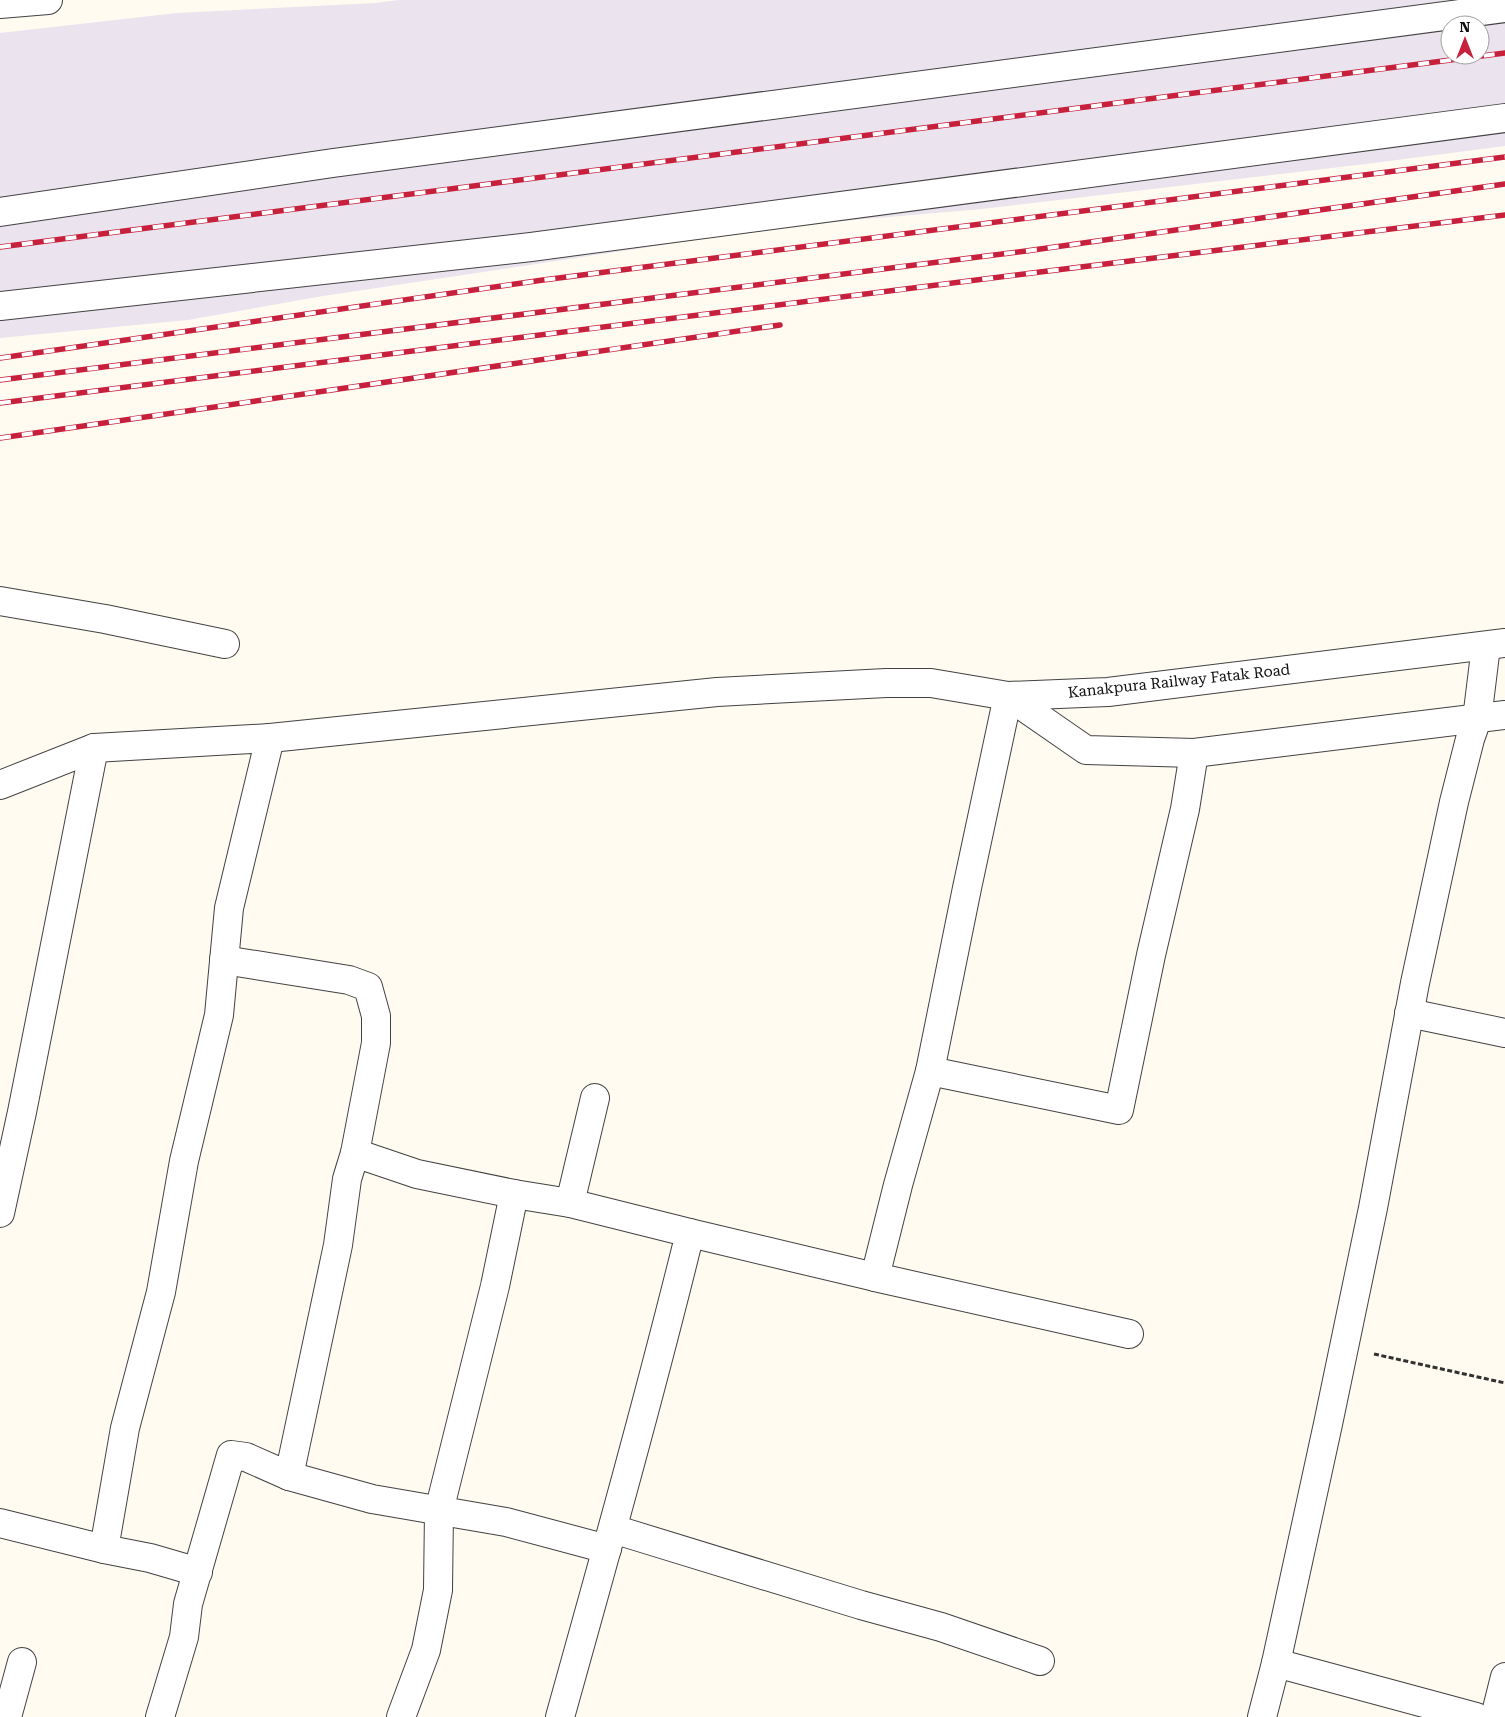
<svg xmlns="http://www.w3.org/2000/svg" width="1505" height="1717" font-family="'Roboto Serif',serif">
<rect width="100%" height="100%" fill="#fffbf1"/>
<path fill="#ebe3ee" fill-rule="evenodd" d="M399,0H1505V146L1366,164L982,209L796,225L323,296L188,320L0,338V33L177,13L375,3ZM1450,25H1480V55H1450Z"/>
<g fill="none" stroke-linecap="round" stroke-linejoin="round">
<g stroke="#424242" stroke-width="30">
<g id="minor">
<polyline points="0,4 48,0"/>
<polyline points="0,212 333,163 1505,8"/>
<polyline points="0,306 531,247 1505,118"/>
<polyline points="0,601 105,619 225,644"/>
<polyline points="1008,696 1086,750 1194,753 1505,715"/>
<polyline points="270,738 717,692 886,683 931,683 1008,696 1108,692 1505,643"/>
<polyline points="0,785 94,748 270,738 229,908 219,1015 184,1161 161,1292 125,1428 104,1549"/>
<polyline points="224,960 349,980 368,987 376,1016 376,1043 355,1153"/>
<polyline points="1409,1013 1505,1033"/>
<polyline points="930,1071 1119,1110 1151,955 1185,809 1194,753"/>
<polyline points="570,1203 595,1098"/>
<polyline points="0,1213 22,1112 94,748"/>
<polyline points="875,1277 1129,1334"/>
<polyline points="289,1476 372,1499 506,1522 607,1549"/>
<polyline points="0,1523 104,1549 150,1558 198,1572"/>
<polyline points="613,1529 861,1605 941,1627 1040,1661"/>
<polyline points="1276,1663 1476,1717"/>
<polyline points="7,1717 22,1662"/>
<polyline points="160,1717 184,1637 188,1604 231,1455 246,1457 289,1476 338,1245 347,1179 355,1153 417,1174 514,1194 570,1203 690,1233"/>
<polyline points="401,1717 426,1650 438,1590 439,1511 495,1286 514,1194"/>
<path d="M560,1717C605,1556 650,1395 690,1233L875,1277L898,1185L930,1071L967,888L1008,696"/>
<polyline points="1262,1717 1276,1663 1328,1424 1373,1208 1415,983 1454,802 1470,739 1477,719 1486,646"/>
<polyline points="1495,1717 1505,1677"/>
</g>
</g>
<polyline stroke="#313131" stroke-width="3" stroke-dasharray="5 2.5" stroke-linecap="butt" points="1374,1354 1505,1383"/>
<use href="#minor" stroke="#fff" stroke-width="28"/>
<g stroke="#c6203c" stroke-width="5.5">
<g id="rail">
<polyline points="0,247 1505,53"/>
<polyline points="0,358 543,280 1505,157"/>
<polyline points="0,380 1026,251 1505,184"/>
<polyline points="0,403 1040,272 1505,215"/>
<polyline points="0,438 780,325"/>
</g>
</g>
<use href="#rail" stroke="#fff" stroke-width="4" stroke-dasharray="11" stroke-linecap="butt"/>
</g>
<g text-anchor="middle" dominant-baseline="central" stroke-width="5" stroke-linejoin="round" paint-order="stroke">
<g font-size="15" fill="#0f0f0f" stroke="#fff">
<text transform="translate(1179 681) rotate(-6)">Kanakpura Railway Fatak Road</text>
</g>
</g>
<g transform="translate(1465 40)"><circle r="24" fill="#ffffff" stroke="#9f9f9f"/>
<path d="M0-4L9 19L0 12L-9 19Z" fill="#c6203c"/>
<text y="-8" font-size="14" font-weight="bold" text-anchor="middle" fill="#0f0f0f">N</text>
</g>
</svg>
